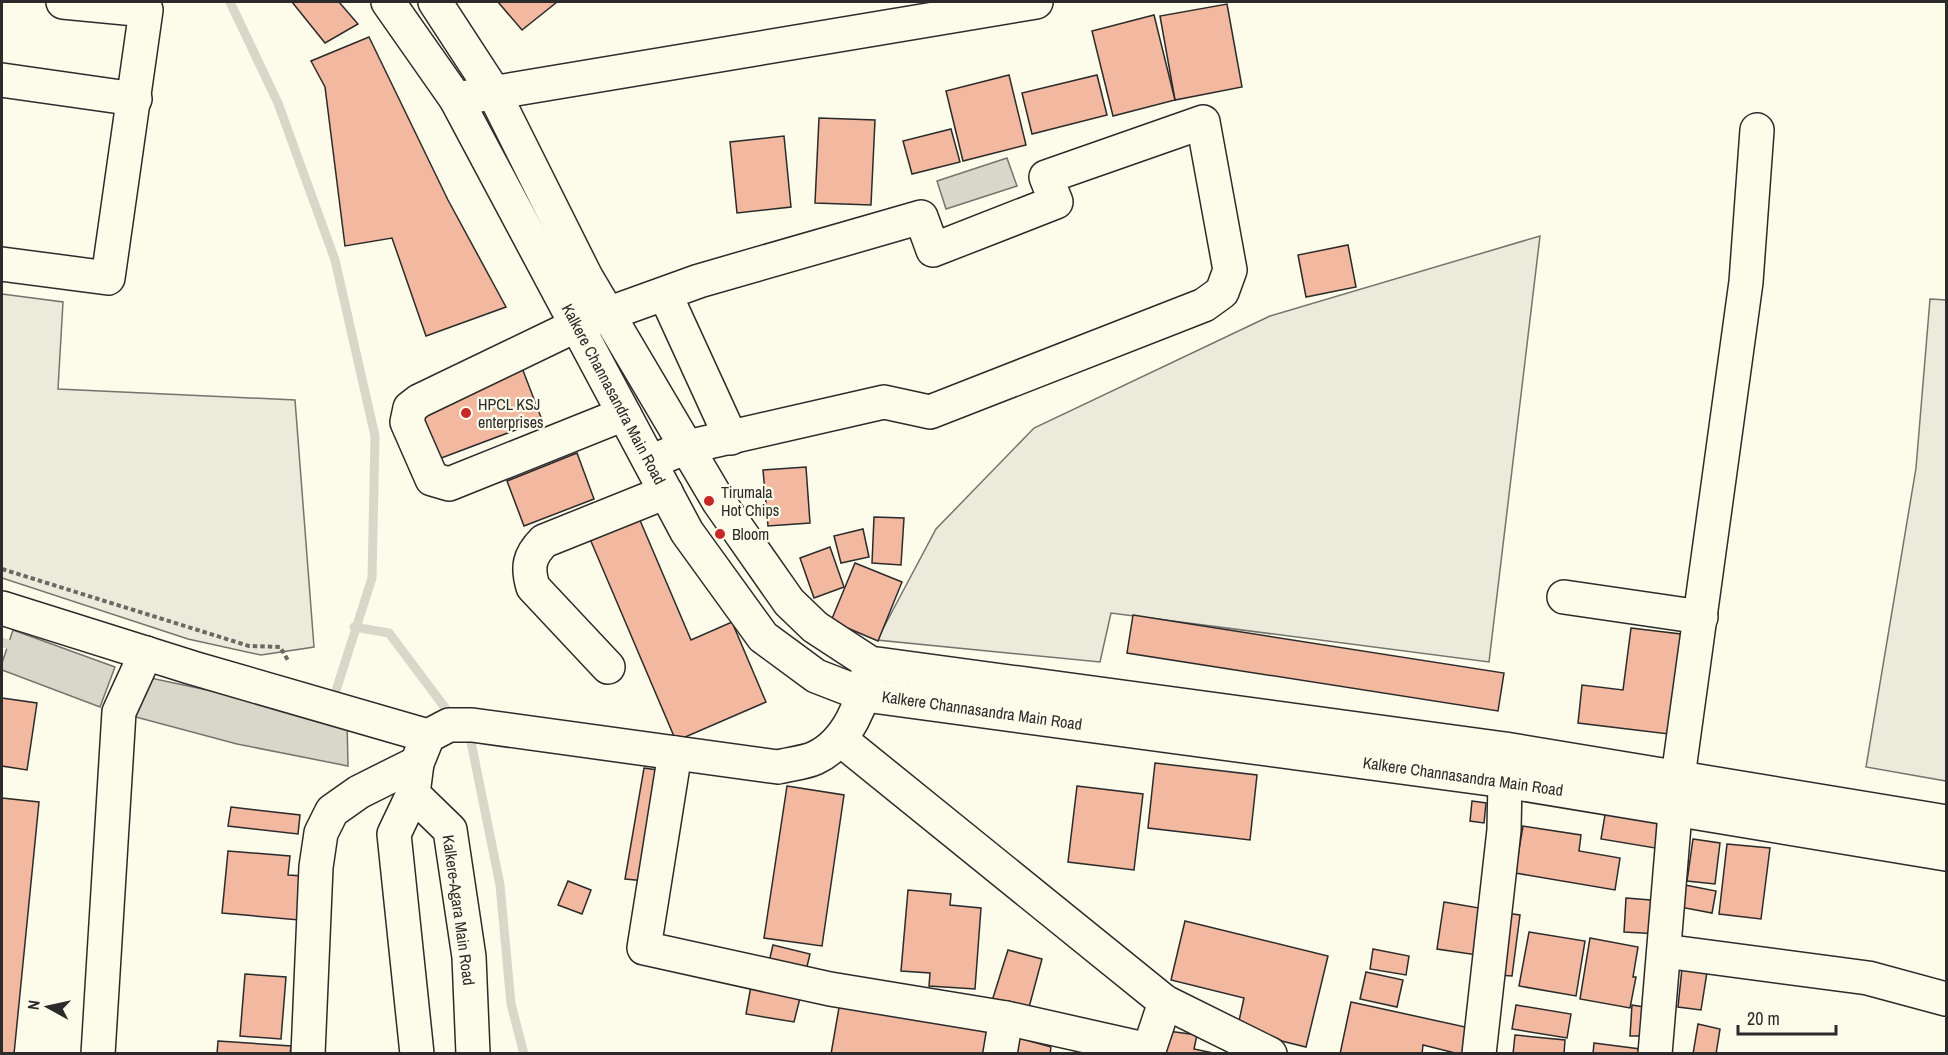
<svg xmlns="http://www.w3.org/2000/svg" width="1948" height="1055" font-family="'Archivo Narrow',sans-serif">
<rect width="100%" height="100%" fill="#fdfbea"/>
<g fill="#ecebdb" stroke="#74746e" stroke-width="1.5">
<polygon points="1540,236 1489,662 1111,613 1100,662 877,640 936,529 1034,428 1270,316"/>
<polygon points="2,294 63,302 58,389 295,400 314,647 261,655 188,639 2,578"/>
<polygon points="1930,299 1946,300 1946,781 1866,767 1916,468"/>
</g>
<g fill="#d8d7c9" stroke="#74746e" stroke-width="1.5">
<polygon points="1007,158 1017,186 946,209 937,181"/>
<polygon points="13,630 115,667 100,707 2,670 2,663"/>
<polygon points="146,677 347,720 348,766 237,744 132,716"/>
</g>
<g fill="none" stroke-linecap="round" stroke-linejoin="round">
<g stroke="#d8d7c9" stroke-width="9">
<polyline points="230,2 278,103 335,260 375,436 372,578 332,703"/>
<polyline points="354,627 389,633 452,717"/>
<polyline points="2,642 17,648"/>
<polyline points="464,733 471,742 500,885 511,1004 524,1054"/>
</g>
</g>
<g fill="#f2b8a0" stroke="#2b2b2b" stroke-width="1.5">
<polygon points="292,2 339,2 358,24 325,43"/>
<polygon points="498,2 557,2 522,30"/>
<polygon points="1227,4 1242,87 1175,100 1160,16"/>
<polygon points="1154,15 1175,100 1113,116 1092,31"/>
<polygon points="369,37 448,200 506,307 426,336 392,238 345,246 325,87 311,61"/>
<polygon points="1009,75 1026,145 963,161 946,91"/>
<polygon points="1097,75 1107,115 1032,134 1022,93"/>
<polygon points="819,118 875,120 871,205 815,203"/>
<polygon points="951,129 960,162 912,174 903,141"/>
<polygon points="784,136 791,207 737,213 730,142"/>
<polygon points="1348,245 1356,287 1306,297 1298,255"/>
<polygon points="519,360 542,420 436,460 414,401"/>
<polygon points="577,453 594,499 524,526 507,481"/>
<polygon points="806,467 810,523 768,526 763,470"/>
<polygon points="874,517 904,518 901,565 872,563"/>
<polygon points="639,518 691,640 732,622 766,702 676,741 590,539"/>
<polygon points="863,529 869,557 841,563 834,536"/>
<polygon points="830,547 844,587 814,598 800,558"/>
<polygon points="855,563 902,582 878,641 831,621"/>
<polygon points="1133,615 1504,673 1498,711 1127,653"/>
<polygon points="1631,628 1689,635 1677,735 1578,723 1582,685 1623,690"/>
<polygon points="2,698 37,703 27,770 2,766"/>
<polygon points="1155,763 1257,775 1250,840 1148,828"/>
<polygon points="644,768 664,771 646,881 625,879"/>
<polygon points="787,786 844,795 822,946 764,938"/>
<polygon points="1077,786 1143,794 1134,870 1068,862"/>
<polygon points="2,798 39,802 14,1054 2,1054"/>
<polygon points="1472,801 1486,803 1484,823 1470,821"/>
<polygon points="1607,803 1673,813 1667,850 1601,839"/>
<polygon points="231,807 300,815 298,834 228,826"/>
<polygon points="1523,826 1581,835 1579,851 1620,858 1615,890 1515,873"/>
<polygon points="1693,839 1720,843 1715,884 1687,881"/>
<polygon points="1727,844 1770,848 1761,919 1719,914"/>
<polygon points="228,851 290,856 288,875 303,876 299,920 222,913"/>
<polygon points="568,881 591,890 582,914 558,905"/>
<polygon points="1685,885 1716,891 1712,913 1680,907"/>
<polygon points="908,890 951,894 950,905 981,908 975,989 929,986 930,973 901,971"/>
<polygon points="1626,898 1663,901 1660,934 1624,932"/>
<polygon points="1444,902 1491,910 1484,956 1437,949"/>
<polygon points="1505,913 1520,915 1512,976 1498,975"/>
<polygon points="1185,921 1328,956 1306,1047 1237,1030 1244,998 1171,980"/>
<polygon points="1529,932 1585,941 1576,996 1519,986"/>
<polygon points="1590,938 1638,947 1633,977 1636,977 1630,1008 1580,999"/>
<polygon points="773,945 810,954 804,979 767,970"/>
<polygon points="1373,949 1409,956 1406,975 1370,969"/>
<polygon points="1008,950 1042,959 1028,1011 992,1001"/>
<polygon points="1682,968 1707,972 1701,1010 1678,1007"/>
<polygon points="1366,972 1403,980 1397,1007 1360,999"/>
<polygon points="245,974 286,977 281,1039 240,1036"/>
<polygon points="752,980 802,990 794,1022 746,1014"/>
<polygon points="841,996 996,1023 991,1054 831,1054"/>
<polygon points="1351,1002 1479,1030 1474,1054 1459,1054 1423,1045 1422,1054 1340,1054"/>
<polygon points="1516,1005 1571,1014 1567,1038 1512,1029"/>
<polygon points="1632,1005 1650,1008 1648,1036 1630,1036"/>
<polygon points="1698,1024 1720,1029 1716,1054 1693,1054"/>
<polygon points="1168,1031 1197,1035 1194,1049 1218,1054 1165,1054"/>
<polygon points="1515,1035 1565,1040 1564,1054 1513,1054"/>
<polygon points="1019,1038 1051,1047 1050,1054 1015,1054"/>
<polygon points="218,1041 291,1046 290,1054 217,1054"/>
<polygon points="1594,1043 1648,1050 1648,1054 1593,1054"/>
</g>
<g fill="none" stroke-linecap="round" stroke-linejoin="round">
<g stroke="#2b2b2b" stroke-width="36">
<g id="minor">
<polyline points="2,80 135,99"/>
<polyline points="456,99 1036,2"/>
<polyline points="2,264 108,278 146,10 63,2"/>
<polyline points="665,294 731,438"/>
<polyline points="624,414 449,484 432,479 407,422 410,408 419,401 577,325 699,281 921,217 933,250 1056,202 1046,177 1203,122 1230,270 1222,292 1204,305 930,412 884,402 687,447 650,462"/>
<polyline points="1564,597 1701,617"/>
<polyline points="2,608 193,668 428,736"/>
<path d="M608,667L533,587C527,567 529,556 544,541L666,492"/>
<polyline points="840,739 1165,1002 1270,1054"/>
<polyline points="675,753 644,948 830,989 1006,1018 1149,1050 1165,1002"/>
<polyline points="413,794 450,830 469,957 473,1054"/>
<polyline points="1664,951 1868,978 1946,999"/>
<polyline points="98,1054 119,712 146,653"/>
<polyline points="308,1054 316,867 321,833 332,811 359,792 417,763"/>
<path d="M417,1054L394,834L413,794L417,763L428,736L449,725H472L778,767C789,764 804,763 815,758C848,743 864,701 869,668"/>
<polyline points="1000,1054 1006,1018"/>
<polyline points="1479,1054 1504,830 1505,781"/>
<polyline points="1655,1054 1678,777 1746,282 1757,130"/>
</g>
</g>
<g stroke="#2b2b2b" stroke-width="36">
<g id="major">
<polyline points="388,2 456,99 687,532 763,637 816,676 865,695 1505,781 1946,854"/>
<polyline points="435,2 493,91 586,277 719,502 789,602 815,627 870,663 1505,749 1946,822"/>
</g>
</g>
<polyline stroke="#6a6964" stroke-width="4" stroke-dasharray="4.5 3" stroke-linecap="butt" points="2,569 249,646 280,647 289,662"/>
<use href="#minor" stroke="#fdfbea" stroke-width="33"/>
<use href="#major" stroke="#fdfbea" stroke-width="33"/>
</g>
<g fill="#c62828" stroke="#fdfbea" stroke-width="2">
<circle cx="466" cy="413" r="6"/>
<circle cx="709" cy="501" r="6"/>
<circle cx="720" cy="534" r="6"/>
</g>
<g text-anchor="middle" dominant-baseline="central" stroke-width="4.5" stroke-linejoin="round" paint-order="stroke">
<g font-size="16" fill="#2b2b2b" stroke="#fdfbea">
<text transform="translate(614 394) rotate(62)">Kalkere Channasandra Main Road</text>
<text transform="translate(982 710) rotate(8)">Kalkere Channasandra Main Road</text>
<text transform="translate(1463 776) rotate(8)">Kalkere Channasandra Main Road</text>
<text transform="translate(459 910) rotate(82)">Kalkere-Agara Main Road</text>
</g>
<g font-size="16" fill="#2b2b2b" stroke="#fdfbea" text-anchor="start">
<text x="478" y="404">HPCL KSJ<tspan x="478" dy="18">enterprises</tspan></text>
<text x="721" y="492">Tirumala<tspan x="721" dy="18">Hot Chips</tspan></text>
<text x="732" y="534">Bloom</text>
</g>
</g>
<rect width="1948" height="1055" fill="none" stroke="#2b2b2b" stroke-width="6"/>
<g transform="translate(48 1007) rotate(278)" stroke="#fdfbea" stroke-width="4.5" paint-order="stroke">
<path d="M0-4.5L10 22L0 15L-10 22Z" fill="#2b2b2b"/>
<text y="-9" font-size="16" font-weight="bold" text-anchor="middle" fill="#2b2b2b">N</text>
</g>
<path d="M1738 1025v9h98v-9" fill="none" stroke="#2b2b2b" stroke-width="3"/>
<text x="1747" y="1025" font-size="18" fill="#2b2b2b" stroke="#fdfbea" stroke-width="4.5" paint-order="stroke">20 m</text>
</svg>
